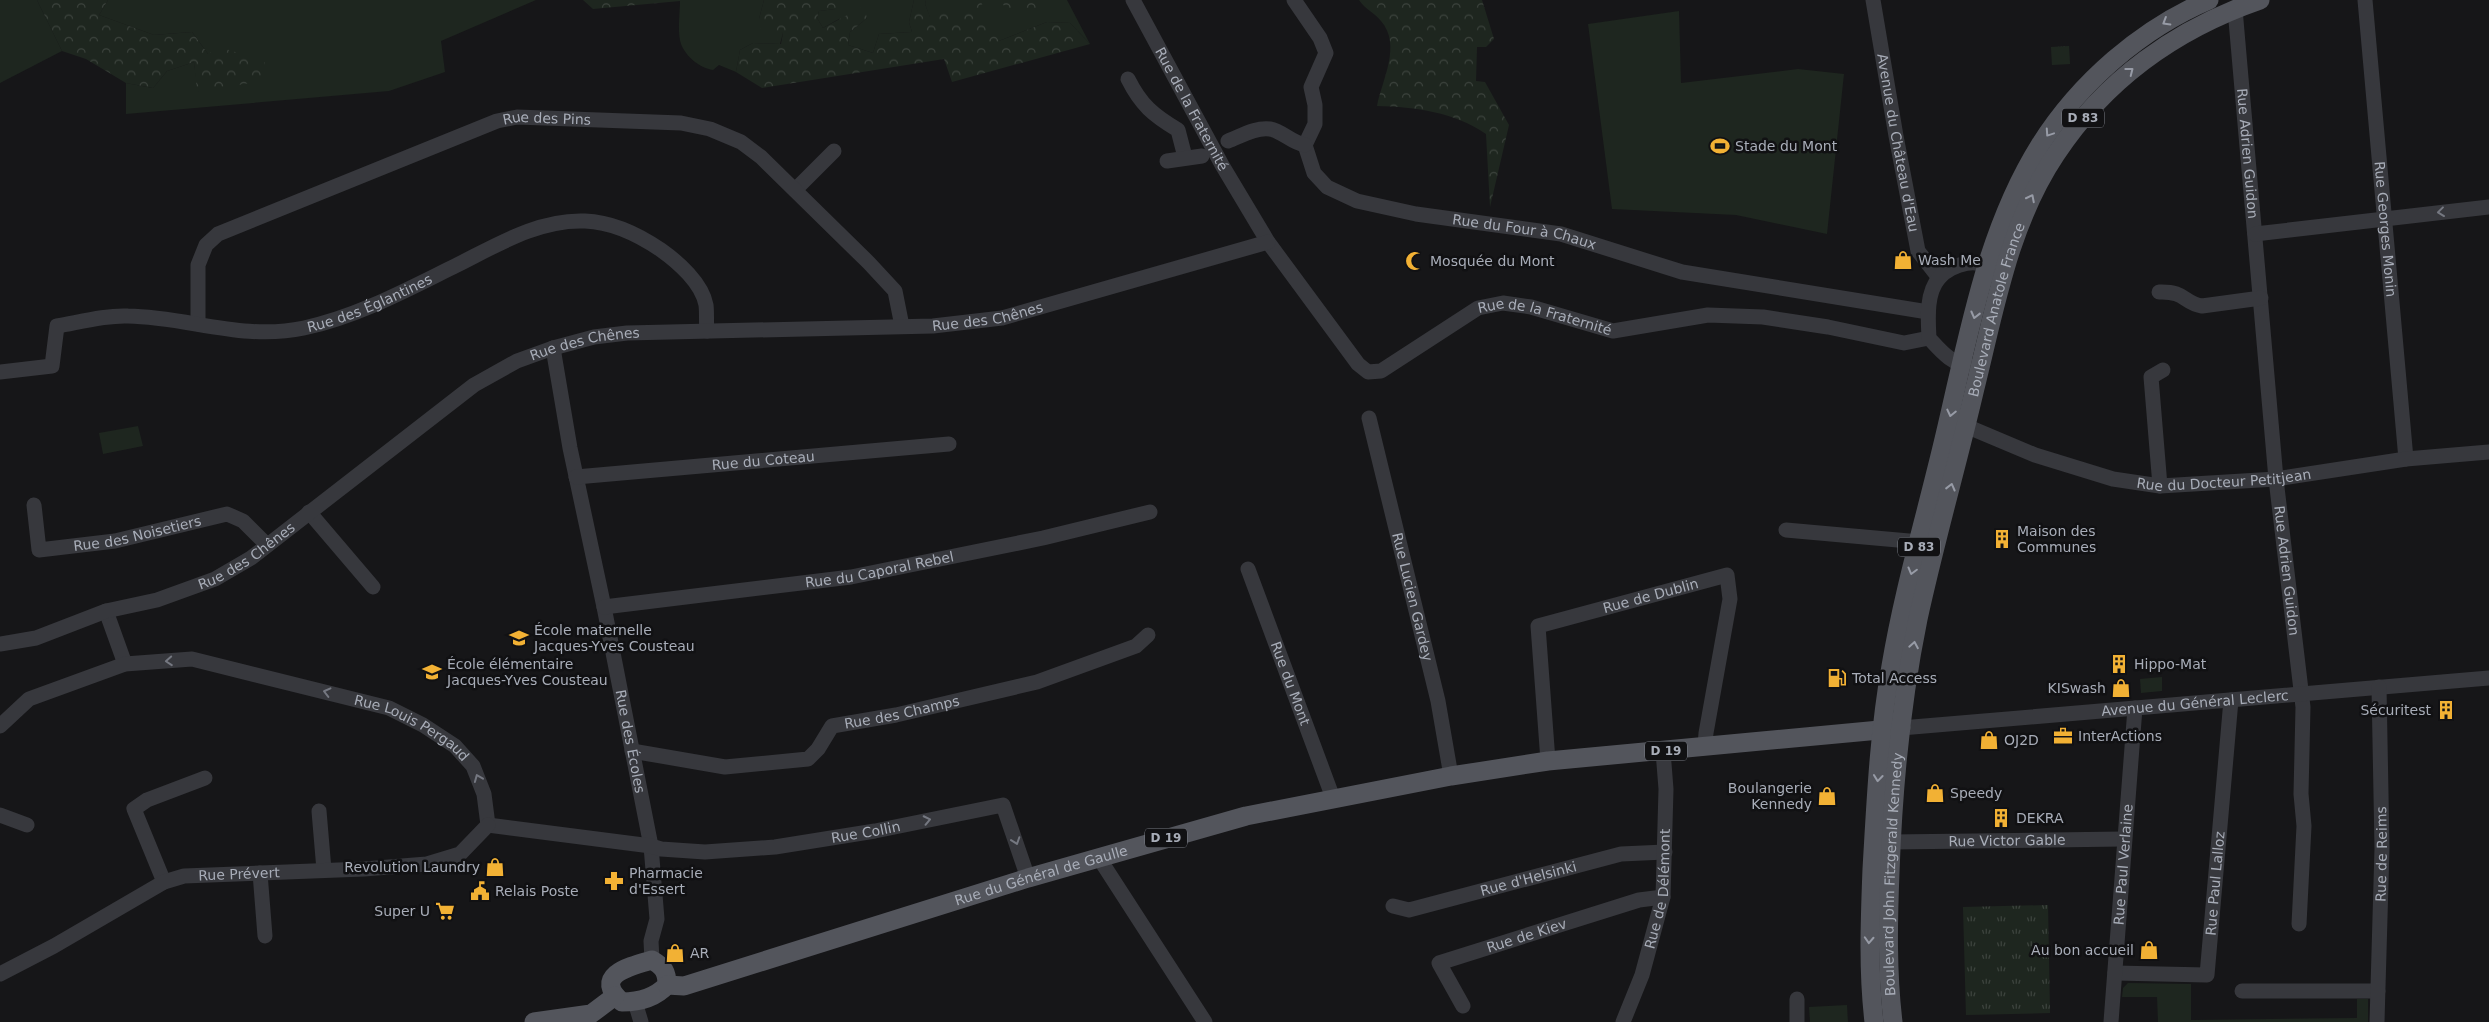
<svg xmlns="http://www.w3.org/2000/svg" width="2489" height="1022" font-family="'DejaVu Sans',sans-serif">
<defs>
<pattern id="forest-crowns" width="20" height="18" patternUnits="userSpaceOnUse" patternTransform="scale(1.25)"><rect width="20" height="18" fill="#1e261f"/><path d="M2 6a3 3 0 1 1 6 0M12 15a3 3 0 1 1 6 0" fill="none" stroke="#3c433d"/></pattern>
<pattern id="park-tufts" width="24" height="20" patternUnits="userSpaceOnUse" patternTransform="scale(1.25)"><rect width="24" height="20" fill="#1e261f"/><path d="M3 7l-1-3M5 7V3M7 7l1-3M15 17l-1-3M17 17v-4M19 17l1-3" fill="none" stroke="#3c433d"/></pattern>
</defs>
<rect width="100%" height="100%" fill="#161618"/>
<g fill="#1e261f">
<polygon points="0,0 37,0 62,51 0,83"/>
<polygon points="108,0 536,0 441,41 445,72 389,91 126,114 126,83 153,88 167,71 194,62 198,92 208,54 192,32 154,35 99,15"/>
<path d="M680,0H764L759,19L783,33L780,44L753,43L740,50L736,72L719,65L713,70C700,68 686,57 681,44C677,32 680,13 680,0Z"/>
<polygon points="836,0 914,0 909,22 912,32 879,34 873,53 848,45 850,32 867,18 839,19 823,28 817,18 819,11 835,9"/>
<polygon points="926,0 1067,0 1090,44 1070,23 1047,22 999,41 930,18 925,4"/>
<polygon points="1679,11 1681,83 1798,69 1844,74 1827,234 1736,215 1612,209 1588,24"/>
<polygon points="138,426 143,446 103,454 99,433"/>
<polygon points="2162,677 2162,691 2141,693 2140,679"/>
<polygon points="2128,983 2191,984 2191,1020 2357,1018 2357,999 2368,999 2368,1022 2158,1022 2157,997 2122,997 2123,988"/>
<polygon points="1847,1005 1848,1022 1810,1022 1809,1007"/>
</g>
<g fill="url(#forest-crowns)">
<polygon points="37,0 108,0 99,15 154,35 192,32 208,54 220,47 265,62 262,81 197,92 194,62 167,71 153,88 126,83 86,59 62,51"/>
<polygon points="583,0 680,0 680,1 593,9"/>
<polygon points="764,0 836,0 836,9 819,11 817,18 823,28 864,6 867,18 850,32 848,45 873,53 879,34 912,32 909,22 914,0 926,0 925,4 930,17 981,2 999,41 1047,22 1070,23 1090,44 952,82 944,59 762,88 736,72 740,50 753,43 781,44 783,33 761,29 759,19"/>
<polygon points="1001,0 1050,0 1041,13 1023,7 1008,14"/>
<path d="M1359,0H1482L1494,39L1486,47H1477L1476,81L1485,82L1509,125L1490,207L1486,134C1454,112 1416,107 1377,106C1382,80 1402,45 1381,21C1375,13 1366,10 1359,0Z"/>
</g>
<g fill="url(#park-tufts)">
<polygon points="2069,46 2070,64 2052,65 2051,47"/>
<polygon points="2048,905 2050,1013 1966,1015 1963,907"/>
</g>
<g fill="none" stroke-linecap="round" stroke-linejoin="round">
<g stroke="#37383d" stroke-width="15">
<path id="s1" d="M1133,0L1222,165L1268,242L1358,364L1368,372L1381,371L1478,308L1503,303L1531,307L1613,331L1708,315L1763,317L1828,327L1904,343L1929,338"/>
<path id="s2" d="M1294,0L1320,38L1326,53L1311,87L1315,105V124L1305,145L1314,173L1327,187L1357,201L1416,214L1561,234L1682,272L1928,312"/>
<path id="s3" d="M1873,0L1896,136L1918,251L1939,278"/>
<path id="s4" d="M2365,0L2406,459"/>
<path id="s5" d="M2235,9L2276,479L2303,707L2301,794L2304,826L2299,924"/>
<path d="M1128,79C1141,105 1153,115 1178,130L1185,157"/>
<path d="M1228,141C1241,136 1256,127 1270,129C1282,131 1292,143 1305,145"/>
<polyline points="1167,161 1202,156"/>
<polyline points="795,190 834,151"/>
<polyline points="2255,234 2489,207"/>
<path d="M2159,292C2186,291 2183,303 2202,306L2261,298"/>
<path id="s6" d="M198,324V265L206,245L218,234L497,121L517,117L681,123L710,129L741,142L761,157L869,263L895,291L902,326"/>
<path id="s7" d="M553,348L570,448L604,607L651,846L657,919L651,941L652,960"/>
<path d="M1971,366C1952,365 1941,351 1929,338C1928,319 1926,293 1939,278C1951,264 1983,254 1992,274"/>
<path id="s8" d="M0,372L52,366L57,326C80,322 105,315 128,316C189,317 242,341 304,328C359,316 408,289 457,265C497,245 539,219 585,221C613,222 639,235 661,250C678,262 702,283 706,305C707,313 706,322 707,331"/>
<path id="s9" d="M1369,418L1438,701L1451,776"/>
<path id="s10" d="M1966,426L2035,455L2113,479L2160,486L2276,479L2406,459L2489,452"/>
<path id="s11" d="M576,477L949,444"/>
<polyline points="2160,486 2151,377 2163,370"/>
<path id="s12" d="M34,505L39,550L115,541L227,514L243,521L267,545"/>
<polyline points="309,512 373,587"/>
<polyline points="1786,530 1920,542"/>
<path id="s13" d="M1248,569L1333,798"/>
<path id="s14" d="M604,607L851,577L1043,538L1150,512"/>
<polyline points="106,611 125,664"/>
<path id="s15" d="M0,644L36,638L106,611L157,600L215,579L251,558L474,385L517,361L553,348L594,337L627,333L933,326L1002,318L1268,242"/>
<path id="s16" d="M0,726L29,699L125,664L192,659L389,708L423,725L455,746L473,766L484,794L488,825"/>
<path id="s17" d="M1901,728L2489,678"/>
<path id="s18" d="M632,751L725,767L808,759L818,749L832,726L896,715L1037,682L1136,646L1148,635"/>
<path id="s19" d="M1548,761L1538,626L1727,575L1730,599L1706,733L1705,746"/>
<polyline points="319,811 324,870"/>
<polyline points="0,815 27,825"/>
<path id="s20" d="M488,825L651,846L661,849L705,852L775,847L875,831L1003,805L1028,878"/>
<path id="s21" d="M1891,842L2123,839"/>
<polyline points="1099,858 1205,1022"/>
<polyline points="260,873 265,936"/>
<polyline points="164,882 134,809 147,800 205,778"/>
<path id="s22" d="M1393,906L1409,910L1621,854L1665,852"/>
<path id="s23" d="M2115,973L2207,975L2231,700"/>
<path id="s24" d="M0,974L54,946L164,882L184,876L364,869L427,864L460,854L488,825"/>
<polyline points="2242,991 2378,991"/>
<polyline points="1797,999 1797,1022"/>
<polyline points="635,1002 641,1022"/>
<path id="s25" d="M1463,1006L1439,963L1639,900L1663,897"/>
<path id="s26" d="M1623,1022L1642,975L1663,897L1666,789L1663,751"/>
<path id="s27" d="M2111,1022L2135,708"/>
<path id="s28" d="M2377,1022L2382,848L2379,687"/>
</g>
<g stroke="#53555c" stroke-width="19">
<path d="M652,960C664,967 667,972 667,985C655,998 640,1002 622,1002C591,975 631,966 652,960Z"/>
<path id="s29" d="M667,985L684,986L1028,878L1246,816L1451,776L1548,761L1901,728"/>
<polyline points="534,1022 591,1014 615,996"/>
<path d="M1874,1022C1868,971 1870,921 1872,869C1876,802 1879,733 1891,666C1904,588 1927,512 1945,435C1968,338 1986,231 2040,145C2080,82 2141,29 2209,0"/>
<path id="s30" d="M1893,1022C1887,972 1888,922 1890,872C1893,787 1901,702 1918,619C1935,541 1957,465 1975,388C1995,308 2009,224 2056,154C2105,80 2176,29 2260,0"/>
</g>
</g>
<defs><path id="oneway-chevron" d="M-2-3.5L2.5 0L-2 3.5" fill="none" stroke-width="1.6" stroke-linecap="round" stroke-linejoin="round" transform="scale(1.25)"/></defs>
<g stroke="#979ba6">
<use href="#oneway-chevron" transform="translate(2166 22) rotate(149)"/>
<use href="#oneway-chevron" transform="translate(2130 71) rotate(-38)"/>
<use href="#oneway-chevron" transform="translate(2049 133) rotate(124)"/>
<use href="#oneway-chevron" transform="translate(2031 198) rotate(-63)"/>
<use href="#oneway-chevron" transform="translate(1975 315) rotate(104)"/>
<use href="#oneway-chevron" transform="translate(1951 413) rotate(103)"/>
<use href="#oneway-chevron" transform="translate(1951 487) rotate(-76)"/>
<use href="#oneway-chevron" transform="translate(1912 571) rotate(105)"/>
<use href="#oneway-chevron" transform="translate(1914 645) rotate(-80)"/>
<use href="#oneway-chevron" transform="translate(1878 778) rotate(96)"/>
<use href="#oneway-chevron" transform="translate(1869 940) rotate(93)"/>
</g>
<g stroke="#757881">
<use href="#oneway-chevron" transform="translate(2441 212) rotate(173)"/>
<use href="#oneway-chevron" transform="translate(169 661) rotate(176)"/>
<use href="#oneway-chevron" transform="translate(327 692) rotate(-166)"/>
<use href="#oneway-chevron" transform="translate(478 778) rotate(-112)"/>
<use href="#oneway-chevron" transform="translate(927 820) rotate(-12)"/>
<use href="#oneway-chevron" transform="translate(1016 841) rotate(71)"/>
</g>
<defs>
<g id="stadium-bare" transform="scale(1.5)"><path d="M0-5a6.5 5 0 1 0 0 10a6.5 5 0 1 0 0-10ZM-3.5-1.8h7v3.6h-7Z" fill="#f2b134" stroke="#111113" stroke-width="2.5" paint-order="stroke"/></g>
<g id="shop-bare" transform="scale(1.5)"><path d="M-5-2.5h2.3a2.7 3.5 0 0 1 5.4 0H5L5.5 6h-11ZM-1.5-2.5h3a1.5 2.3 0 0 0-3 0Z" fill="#f2b134" stroke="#111113" stroke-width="2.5" paint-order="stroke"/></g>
<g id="mosque-bare" transform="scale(1.5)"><path d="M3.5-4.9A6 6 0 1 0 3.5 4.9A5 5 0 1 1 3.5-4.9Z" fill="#f2b134" stroke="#111113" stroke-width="2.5" paint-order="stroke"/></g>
<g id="building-bare" transform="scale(1.5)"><path d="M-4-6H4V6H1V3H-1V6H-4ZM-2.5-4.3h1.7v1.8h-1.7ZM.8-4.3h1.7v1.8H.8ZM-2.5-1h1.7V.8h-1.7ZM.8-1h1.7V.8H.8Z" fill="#f2b134" stroke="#111113" stroke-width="2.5" paint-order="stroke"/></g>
<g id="school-bare" transform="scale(1.5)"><path d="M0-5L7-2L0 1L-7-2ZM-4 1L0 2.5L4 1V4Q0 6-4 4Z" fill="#f2b134" stroke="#111113" stroke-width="2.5" paint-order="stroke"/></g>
<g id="fuel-bare" transform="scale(1.5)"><path d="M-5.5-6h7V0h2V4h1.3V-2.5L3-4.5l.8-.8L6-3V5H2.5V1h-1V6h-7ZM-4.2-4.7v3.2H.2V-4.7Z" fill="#f2b134" stroke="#111113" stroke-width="2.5" paint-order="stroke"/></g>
<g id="office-bare" transform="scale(1.5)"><path d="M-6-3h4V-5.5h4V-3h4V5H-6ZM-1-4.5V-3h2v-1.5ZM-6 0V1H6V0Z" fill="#f2b134" stroke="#111113" stroke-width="2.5" paint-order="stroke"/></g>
<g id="pharmacy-bare" transform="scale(1.5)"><path d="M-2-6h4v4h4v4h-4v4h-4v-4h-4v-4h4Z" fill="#f2b134" stroke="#111113" stroke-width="2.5" paint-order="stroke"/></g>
<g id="civic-bare" transform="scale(1.5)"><path d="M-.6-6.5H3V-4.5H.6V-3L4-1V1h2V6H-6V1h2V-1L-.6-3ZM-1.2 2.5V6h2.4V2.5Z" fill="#f2b134" stroke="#111113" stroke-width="2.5" paint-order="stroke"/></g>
<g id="supermarket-bare" transform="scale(1.5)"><path d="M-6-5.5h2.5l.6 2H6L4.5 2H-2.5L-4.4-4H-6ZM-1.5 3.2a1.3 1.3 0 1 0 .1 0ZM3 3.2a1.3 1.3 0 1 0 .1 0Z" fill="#f2b134" stroke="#111113" stroke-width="2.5" paint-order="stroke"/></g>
</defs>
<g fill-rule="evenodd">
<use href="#stadium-bare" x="1720" y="146"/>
<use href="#shop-bare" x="1903" y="260"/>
<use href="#mosque-bare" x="1415" y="261"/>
<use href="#building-bare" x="2002" y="539"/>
<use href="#school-bare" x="519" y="638"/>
<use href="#building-bare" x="2119" y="664"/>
<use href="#school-bare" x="432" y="672"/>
<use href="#fuel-bare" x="1837" y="678"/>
<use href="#shop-bare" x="2121" y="688"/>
<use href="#building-bare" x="2446" y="710"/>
<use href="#office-bare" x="2063" y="736"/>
<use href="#shop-bare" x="1989" y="740"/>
<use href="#shop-bare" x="1935" y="793"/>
<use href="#shop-bare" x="1827" y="796"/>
<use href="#building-bare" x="2001" y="818"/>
<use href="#shop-bare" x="495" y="867"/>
<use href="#pharmacy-bare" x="614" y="881"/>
<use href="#civic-bare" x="480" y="891"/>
<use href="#supermarket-bare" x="445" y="911"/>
<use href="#shop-bare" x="2149" y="950"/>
<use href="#shop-bare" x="675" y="953"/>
</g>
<g text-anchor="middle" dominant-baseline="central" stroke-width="5" stroke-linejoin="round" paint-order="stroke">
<g fill="#111113" stroke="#7b7e86" stroke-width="1">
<rect x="2062" y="108.5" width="42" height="19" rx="4"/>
<rect x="1898" y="537.5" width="42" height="19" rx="4"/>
<rect x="1645" y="741.5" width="42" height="19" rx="4"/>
<rect x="1145" y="828.5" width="42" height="19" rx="4"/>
</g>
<g font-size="12" font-weight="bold" fill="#a8adb8">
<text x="2083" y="118">D 83</text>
<text x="1919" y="547">D 83</text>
<text x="1666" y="751">D 19</text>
<text x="1166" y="838">D 19</text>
</g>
<g font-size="14" fill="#a8adb8" stroke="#111113">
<text stroke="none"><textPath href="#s1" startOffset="124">Rue de la Fraternité</textPath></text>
<text stroke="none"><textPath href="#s6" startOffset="448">Rue des Pins</textPath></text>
<text stroke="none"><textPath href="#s3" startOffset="145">Avenue du Château d'Eau</textPath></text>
<text stroke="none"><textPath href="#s5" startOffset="145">Rue Adrien Guidon</textPath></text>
<text stroke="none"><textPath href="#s4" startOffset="230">Rue Georges Monin</textPath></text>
<text stroke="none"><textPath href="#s2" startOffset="412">Rue du Four à Chaux</textPath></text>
<text stroke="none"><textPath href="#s8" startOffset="412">Rue des Églantines</textPath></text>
<text stroke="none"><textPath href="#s30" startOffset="724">Boulevard Anatole France</textPath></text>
<text stroke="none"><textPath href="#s15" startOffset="1074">Rue des Chênes</textPath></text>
<text stroke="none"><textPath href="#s1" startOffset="639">Rue de la Fraternité</textPath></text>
<text stroke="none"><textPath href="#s15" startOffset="669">Rue des Chênes</textPath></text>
<text stroke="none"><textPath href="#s11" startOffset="188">Rue du Coteau</textPath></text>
<text stroke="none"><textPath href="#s10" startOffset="268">Rue du Docteur Petitjean</textPath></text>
<text stroke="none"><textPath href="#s12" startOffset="145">Rue des Noisetiers</textPath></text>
<text stroke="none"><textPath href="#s15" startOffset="264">Rue des Chênes</textPath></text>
<text stroke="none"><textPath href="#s14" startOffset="278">Rue du Caporal Rebel</textPath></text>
<text stroke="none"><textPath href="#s5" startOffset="564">Rue Adrien Guidon</textPath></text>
<text stroke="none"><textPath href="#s9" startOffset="184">Rue Lucien Gardey</textPath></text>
<text stroke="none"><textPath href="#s19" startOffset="252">Rue de Dublin</textPath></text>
<text stroke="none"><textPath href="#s13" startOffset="122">Rue du Mont</textPath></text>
<text stroke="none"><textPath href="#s17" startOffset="295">Avenue du Général Leclerc</textPath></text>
<text stroke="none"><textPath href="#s18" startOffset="290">Rue des Champs</textPath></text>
<text stroke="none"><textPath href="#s16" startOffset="441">Rue Louis Pergaud</textPath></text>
<text stroke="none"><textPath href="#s7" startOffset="401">Rue des Écoles</textPath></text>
<text stroke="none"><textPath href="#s20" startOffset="381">Rue Collin</textPath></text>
<text stroke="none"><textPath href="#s21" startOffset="116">Rue Victor Gable</textPath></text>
<text stroke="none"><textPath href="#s28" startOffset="168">Rue de Reims</textPath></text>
<text stroke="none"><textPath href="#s27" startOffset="158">Rue Paul Verlaine</textPath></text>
<text stroke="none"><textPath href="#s24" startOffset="264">Rue Prévert</textPath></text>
<text stroke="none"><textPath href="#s29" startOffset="391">Rue du Général de Gaulle</textPath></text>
<text stroke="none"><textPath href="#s30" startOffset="148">Boulevard John Fitzgerald Kennedy</textPath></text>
<text stroke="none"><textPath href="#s22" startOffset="140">Rue d'Helsinki</textPath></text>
<text stroke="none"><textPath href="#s23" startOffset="184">Rue Paul Lalloz</textPath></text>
<text stroke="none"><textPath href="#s26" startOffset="139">Rue de Délémont</textPath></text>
<text stroke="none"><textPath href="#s25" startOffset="141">Rue de Kiev</textPath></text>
</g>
<g font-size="14" fill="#a8adb8" stroke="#111113" text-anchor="start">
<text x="1735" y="146">Stade du Mont</text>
<text x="1918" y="260">Wash Me</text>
<text x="1430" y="261">Mosquée du Mont</text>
<text x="2017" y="531">Maison des<tspan x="2017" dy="16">Communes</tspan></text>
<text x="534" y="630">École maternelle<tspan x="534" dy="16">Jacques-Yves Cousteau</tspan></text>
<text x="447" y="664">École élémentaire<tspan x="447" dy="16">Jacques-Yves Cousteau</tspan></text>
<text x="2134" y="664">Hippo-Mat</text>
<text x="1852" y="678">Total Access</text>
<text x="2106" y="688" text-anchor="end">KISwash</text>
<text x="2431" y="710" text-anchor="end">Sécuritest</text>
<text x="2078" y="736">InterActions</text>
<text x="2004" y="740">OJ2D</text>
<text x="1812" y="788" text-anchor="end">Boulangerie<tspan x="1812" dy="16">Kennedy</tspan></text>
<text x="1950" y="793">Speedy</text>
<text x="2016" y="818">DEKRA</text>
<text x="480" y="867" text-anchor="end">Revolution Laundry</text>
<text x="629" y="873">Pharmacie<tspan x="629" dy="16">d'Essert</tspan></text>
<text x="495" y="891">Relais Poste</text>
<text x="430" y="911" text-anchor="end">Super U</text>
<text x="2134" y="950" text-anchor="end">Au bon accueil</text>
<text x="690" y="953">AR</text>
</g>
</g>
</svg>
